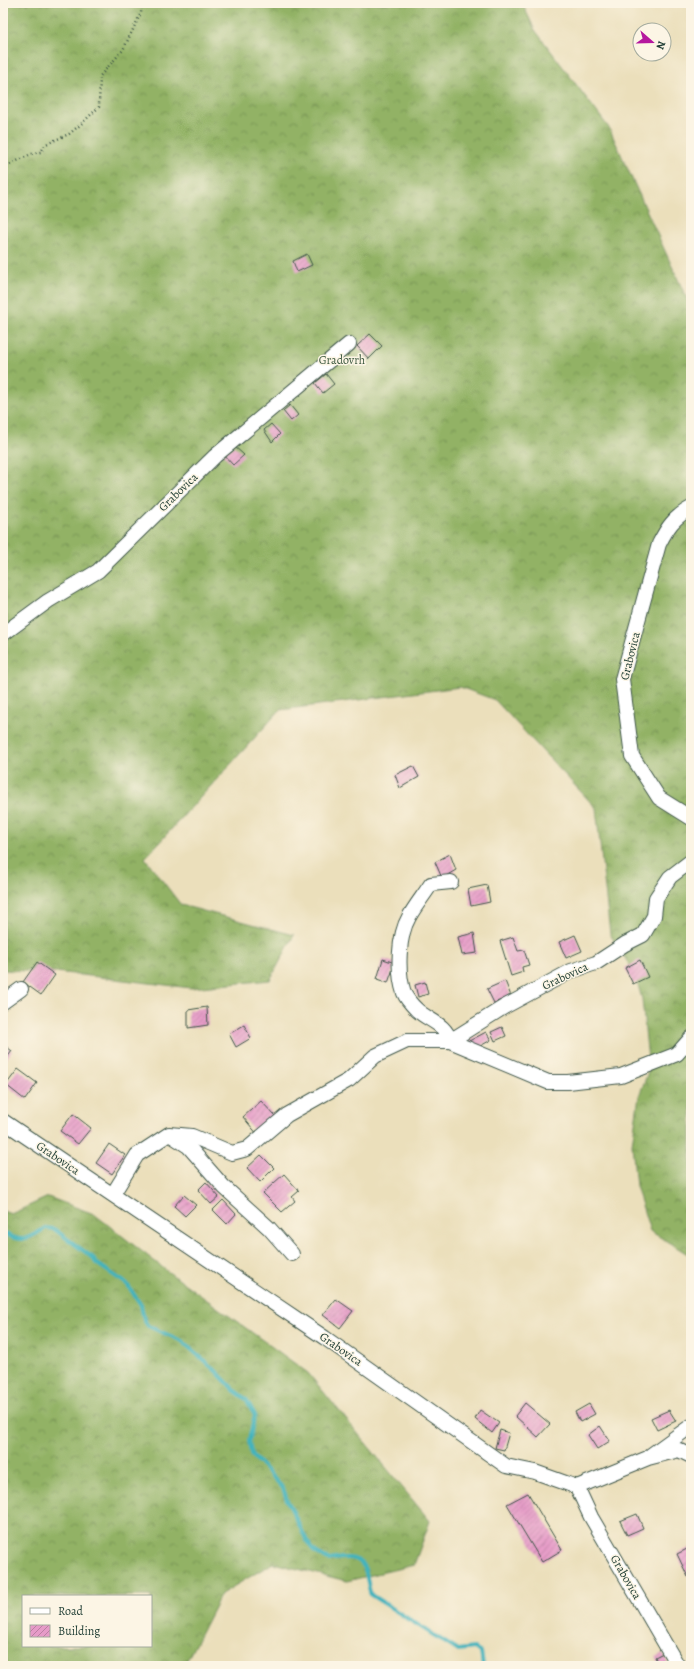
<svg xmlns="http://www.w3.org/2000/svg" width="694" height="1669" font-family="Alegreya,serif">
<defs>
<pattern id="forest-crowns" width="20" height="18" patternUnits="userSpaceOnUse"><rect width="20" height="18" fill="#92b265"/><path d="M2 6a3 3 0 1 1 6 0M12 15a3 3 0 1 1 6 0" fill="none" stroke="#779254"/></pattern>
<pattern id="building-hatch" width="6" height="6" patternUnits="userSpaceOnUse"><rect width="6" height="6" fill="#e69bc8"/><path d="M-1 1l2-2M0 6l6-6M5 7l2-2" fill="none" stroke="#ba80a3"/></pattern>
</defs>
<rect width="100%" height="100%" fill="#fcf5e5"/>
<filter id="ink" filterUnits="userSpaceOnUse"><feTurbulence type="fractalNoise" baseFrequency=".025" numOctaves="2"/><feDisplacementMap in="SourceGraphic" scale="8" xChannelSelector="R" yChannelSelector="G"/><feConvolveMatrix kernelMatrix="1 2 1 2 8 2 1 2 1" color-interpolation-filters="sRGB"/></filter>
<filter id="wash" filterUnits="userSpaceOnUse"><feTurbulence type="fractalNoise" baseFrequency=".012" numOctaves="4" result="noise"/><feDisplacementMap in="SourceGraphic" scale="16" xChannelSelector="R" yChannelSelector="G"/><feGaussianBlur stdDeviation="0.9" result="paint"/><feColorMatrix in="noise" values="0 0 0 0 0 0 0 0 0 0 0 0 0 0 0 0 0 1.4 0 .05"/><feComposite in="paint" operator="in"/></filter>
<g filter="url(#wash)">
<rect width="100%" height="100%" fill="#ebdfbb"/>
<g fill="url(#forest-crowns)" stroke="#58784c" fill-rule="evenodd">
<polygon points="3,3 522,3 535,30 609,128 691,308 691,1256 650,1231 636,1186 632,1144 639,1096 649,1070 642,999 635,974 610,934 596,808 495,700 460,687 280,710 145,858 181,905 294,935 270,980 191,988 56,972 3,970"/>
<path d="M48,1197L94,1214L167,1271L308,1373L430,1521L414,1565L347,1581L273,1563L221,1594L184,1666H3V1211L11,1214ZM23,1596H151V1646H23Z"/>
</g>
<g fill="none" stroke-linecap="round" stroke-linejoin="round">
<path stroke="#43b3bd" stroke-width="4" d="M3,1232C20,1244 29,1239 45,1228L54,1229L92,1257L96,1263L127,1284L141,1305L144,1320L148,1326L182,1341L217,1372L235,1391L246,1399L255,1415L249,1440L251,1454L283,1488L287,1500L307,1541L314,1551L328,1560C343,1558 362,1553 366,1573C368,1581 368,1587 371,1595L457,1650L474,1648L481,1652L483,1666"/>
</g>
<g id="blocks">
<g fill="url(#building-hatch)">
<polygon points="307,254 312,265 297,272 293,261"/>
<polygon points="370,334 382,346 369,359 357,346"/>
<polygon points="326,374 334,384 323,393 315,383"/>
<polygon points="290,405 298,415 291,421 283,411"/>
<polygon points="271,424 280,434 272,442 264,430"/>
<polygon points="234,446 244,455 233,465 223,454"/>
<polygon points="413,766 419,777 400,788 395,775"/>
<polygon points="450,854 456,870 442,878 435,862"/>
<polygon points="487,885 490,902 471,906 468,889"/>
<polygon points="474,933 477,953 462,955 458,937"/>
<polygon points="575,935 582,951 566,958 559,942"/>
<polygon points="513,937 518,951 524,950 529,965 522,967 523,972 511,976 500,941"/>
<polygon points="383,959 395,963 388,983 377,979"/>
<polygon points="640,960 648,977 633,984 625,968"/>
<polygon points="37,962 55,975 41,995 23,982"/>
<polygon points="505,981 511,996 494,1003 487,989"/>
<polygon points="425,982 428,994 418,997 415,985"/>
<polygon points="207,1007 208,1025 188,1028 188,1010"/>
<polygon points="244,1025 251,1038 236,1047 229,1034"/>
<polygon points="502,1027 506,1036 495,1041 491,1032"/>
<polygon points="486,1032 491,1040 473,1050 469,1041"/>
<polygon points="3,1044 12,1051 3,1063"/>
<polygon points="18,1069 37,1083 25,1100 6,1085"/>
<polygon points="261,1101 276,1117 258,1135 243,1117"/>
<polygon points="73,1114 91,1128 78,1144 60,1131"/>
<polygon points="109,1144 125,1155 112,1174 96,1163"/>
<polygon points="261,1155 274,1168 260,1182 247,1168"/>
<polygon points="284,1174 299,1191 292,1197 295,1201 282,1212 263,1193"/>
<polygon points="206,1182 219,1197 211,1204 198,1190"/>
<polygon points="184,1195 196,1205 185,1216 174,1206"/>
<polygon points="223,1200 236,1214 227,1224 213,1210"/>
<polygon points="336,1299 353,1311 340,1328 323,1315"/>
<polygon points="525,1403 550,1424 538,1437 515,1416"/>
<polygon points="589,1404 595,1414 580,1422 575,1412"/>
<polygon points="480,1410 499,1423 492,1433 475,1419"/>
<polygon points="669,1410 676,1421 657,1430 651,1418"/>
<polygon points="600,1426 610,1441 597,1449 588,1435"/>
<polygon points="500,1430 509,1433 504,1450 495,1448"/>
<polygon points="528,1493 562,1550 542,1562 507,1504"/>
<polygon points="637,1514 643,1528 627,1535 620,1521"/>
<polygon points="691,1547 691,1576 688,1577 677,1554"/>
<polygon points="663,1653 669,1666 659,1666 655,1657"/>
</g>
</g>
</g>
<g filter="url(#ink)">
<use href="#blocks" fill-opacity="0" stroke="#3e5548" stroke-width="1"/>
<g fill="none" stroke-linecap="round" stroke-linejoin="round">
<g stroke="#3e5548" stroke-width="16">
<g id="minor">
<path d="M691,508C674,517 667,528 659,544L622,679L632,756L659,798L691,818"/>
<polyline points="3,634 48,601 98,571 215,456 349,344"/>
<path d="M451,882L431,884C424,895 415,906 409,917C398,936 397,972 404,993C406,998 413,1006 417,1010C429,1021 446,1024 450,1041L504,1007L571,971L596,963L625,944L643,935L654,916L656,898L670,877L691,861"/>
<polyline points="3,1002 21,989"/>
<polyline points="3,1121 325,1338 506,1466 535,1472 577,1487 591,1517 678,1666"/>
<polyline points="171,1135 188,1146 224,1187 269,1228 292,1254"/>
<polyline points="113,1194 137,1155 169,1134 192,1136 232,1153 247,1149 287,1115 349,1080 375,1056 407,1041 450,1041 548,1082 568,1082 621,1076 677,1054 691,1038"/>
<polyline points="651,1455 691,1426"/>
<polyline points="577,1487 648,1458 679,1450 691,1456"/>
</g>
</g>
<polyline stroke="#3e5548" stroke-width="2.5" stroke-dasharray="1 3" stroke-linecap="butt" points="3,168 31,154 41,152 46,144 69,134 80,125 99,107 100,76 123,50 141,13 142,3"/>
<use href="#minor" stroke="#fff" stroke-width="14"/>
</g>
</g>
<g text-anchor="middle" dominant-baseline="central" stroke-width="3" stroke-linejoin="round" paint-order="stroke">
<g font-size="12" fill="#3e5a41" stroke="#fcf5e5">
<text x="342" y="360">Gradovrh</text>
</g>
<g font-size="12" fill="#1f3d34" stroke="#fcf5e5">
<text transform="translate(178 492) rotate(-44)">Grabovica</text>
<text transform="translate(630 656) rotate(-76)">Grabovica</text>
<text transform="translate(565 976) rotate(-25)">Grabovica</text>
<text transform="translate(58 1158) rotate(34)">Grabovica</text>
<text transform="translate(341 1349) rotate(35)">Grabovica</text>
<text transform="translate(626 1577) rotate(60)">Grabovica</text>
</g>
</g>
<rect width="694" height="1669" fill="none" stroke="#fcf5e5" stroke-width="16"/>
<rect x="22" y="1595" width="130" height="52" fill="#fcf5e5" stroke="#a4ab9e"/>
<rect x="30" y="1608" width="20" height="6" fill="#ffffff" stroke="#a4ab9e"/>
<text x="58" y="1615" font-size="12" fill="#1f3d34">Road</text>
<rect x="30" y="1625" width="20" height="12" fill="url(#building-hatch)" stroke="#a4ab9e"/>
<text x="58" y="1635" font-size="12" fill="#1f3d34">Building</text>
<g transform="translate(652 42) rotate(110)"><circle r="19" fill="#fcf5e5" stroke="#a4ab9e"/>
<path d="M0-3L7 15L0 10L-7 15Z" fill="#b5179e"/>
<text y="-6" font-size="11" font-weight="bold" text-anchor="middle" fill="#1f3d34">N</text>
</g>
</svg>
